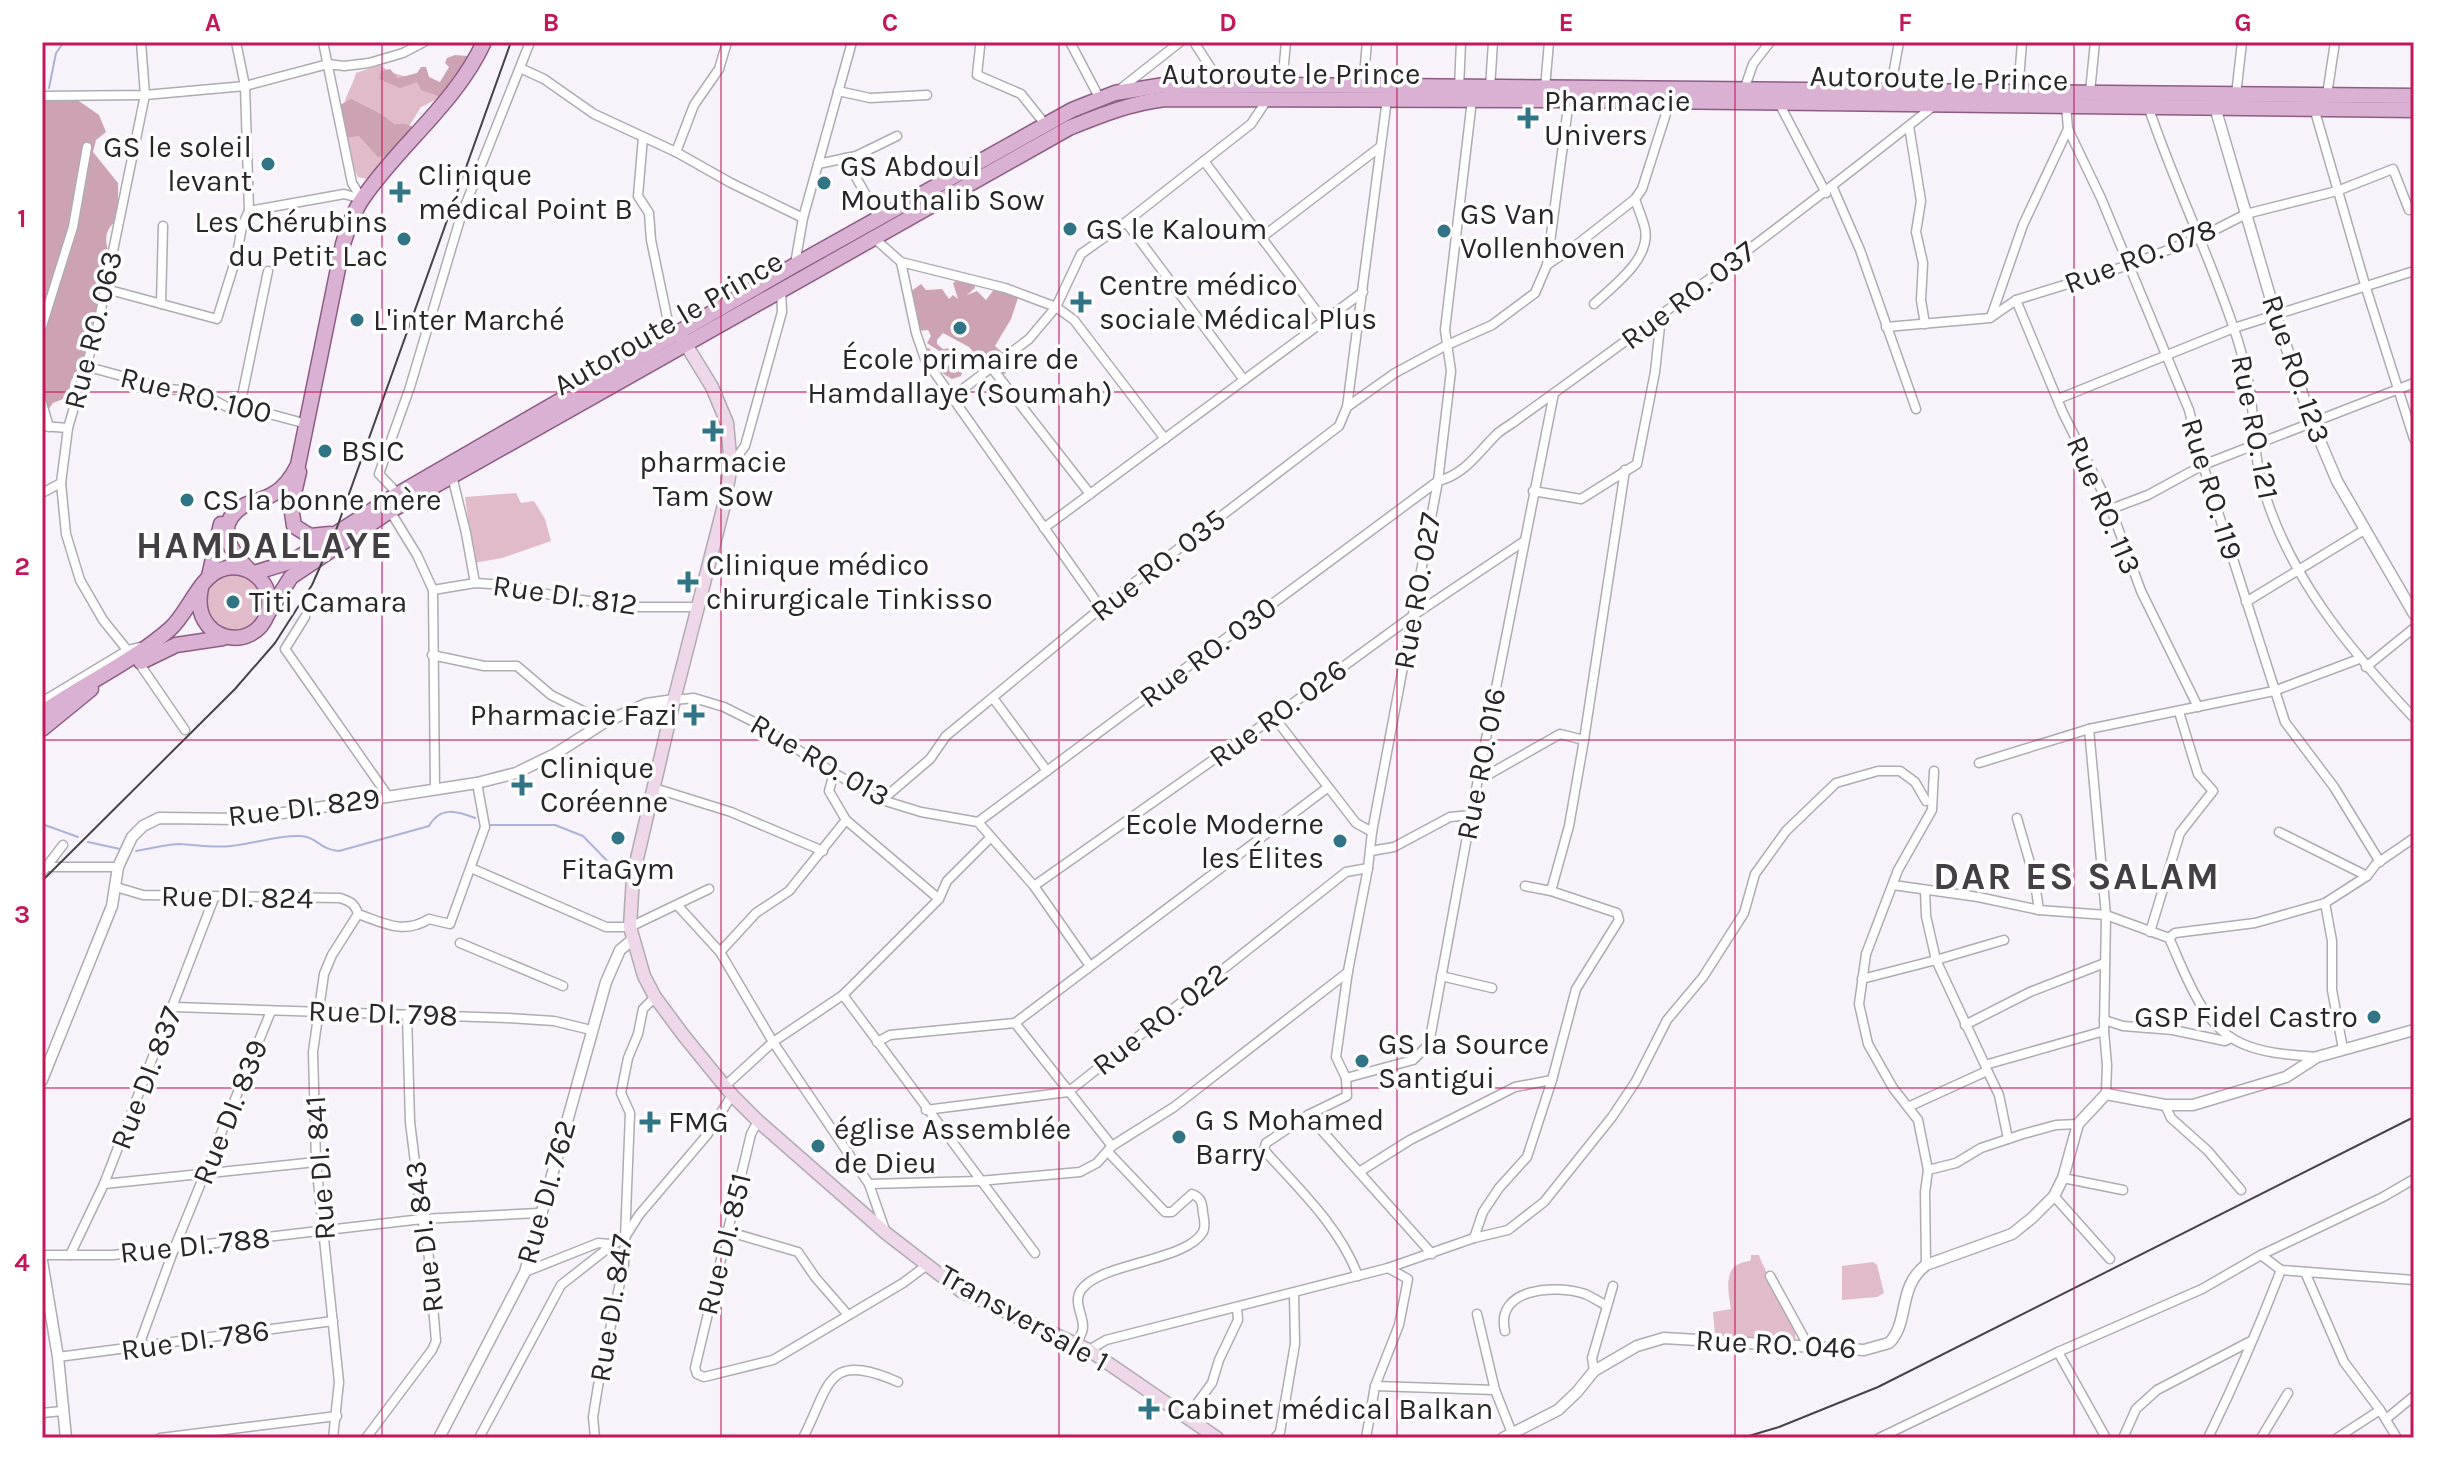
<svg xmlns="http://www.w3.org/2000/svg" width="2456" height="1480" font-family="Karla,sans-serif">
<rect width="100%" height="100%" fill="#f8f3fb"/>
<g fill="#e1bbca">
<path d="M380,65L390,72L418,80L441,97L421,107L384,167L367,179L358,177C349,159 341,130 343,109C344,98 353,85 356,73Z"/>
<polygon points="516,493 521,503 534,501 545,519 551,541 502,558 474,563 465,497"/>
<polygon points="220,572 253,576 267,606 248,632 215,630 202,595"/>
<path d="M1751,1255H1759C1766,1278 1800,1321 1795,1342L1786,1344L1715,1335L1713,1312L1731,1309C1729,1296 1723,1271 1739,1264C1742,1262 1747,1262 1751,1260Z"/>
<polygon points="1873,1262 1877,1265 1884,1293 1877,1297 1842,1300 1842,1266"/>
</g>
<g fill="#cda3b4">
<polygon points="455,55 468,56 470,63 444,98 421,90 417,82 400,88 379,79 381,71 390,69 398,78 417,73 421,67 426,67 429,77 440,82 449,67 445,63 447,58"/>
<path d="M42,99L55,101L76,99L99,115L106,132L96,140L93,152L118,183V219C104,230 104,240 110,256L101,275L104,287L86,342L84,359L71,381L68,397L53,403L42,418Z"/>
<polygon points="351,99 381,114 394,124 405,124 414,127 392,156 378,157 359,136 344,138 336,113 340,105"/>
<polygon points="959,279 974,282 975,288 967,295 977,291 986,300 995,288 1013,293 1018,298 1011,319 995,346 1013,362 1013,365 1005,374 1000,373 991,360 992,353 988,357 983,351 976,355 969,347 943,333 937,340 937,344 943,349 951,348 966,361 961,376 952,379 942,373 937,374 923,349 929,348 944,366 955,365 953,360 927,343 931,336 928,330 919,331 913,314 915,307 907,301 906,295 921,284 926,290 942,289 949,299 953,295 958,299 953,283"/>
</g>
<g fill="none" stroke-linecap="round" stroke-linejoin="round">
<g stroke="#abb3d8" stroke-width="2">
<polyline points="49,88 56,53 64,42"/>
<polyline points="42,824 78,837"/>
<polyline points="490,825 555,825 583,836 616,870"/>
<polyline points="88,842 120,849"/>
<path d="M136,851C150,849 166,844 180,844C197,845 213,848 231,846C254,844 276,835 300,836C318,837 318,849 339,851L429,826C440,806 457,811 475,818"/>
</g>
<g stroke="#afabb2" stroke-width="11">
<g id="minor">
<polyline points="323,42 352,183 362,199"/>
<polyline points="1070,42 1100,99"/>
<polyline points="1194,42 1221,84"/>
<polyline points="980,47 977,75 1021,94 1045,124"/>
<polyline points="520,68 544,79 594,114 676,152 731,183 803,218"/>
<polyline points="1282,85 1286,42"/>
<polyline points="1363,87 1367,42"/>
<polyline points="1459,88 1461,42"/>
<polyline points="1490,88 1493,42"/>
<polyline points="1545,88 1549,42"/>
<polyline points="1119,90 1180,42"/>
<polyline points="1744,90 1753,64 1770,42"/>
<polyline points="838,91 870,98 927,95"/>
<polyline points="1890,92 1899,42"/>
<polyline points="2090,92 2095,42"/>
<polyline points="2018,93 2022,42"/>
<polyline points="2236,95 2242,42"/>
<polyline points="2327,95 2335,42"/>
<polyline points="42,96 145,95 245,86 328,64 344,66 369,63 403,53 424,42"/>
<polyline points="1779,103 1826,193"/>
<polyline points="2066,105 2068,129 2101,198 2189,410 2203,465 2285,722 2334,787 2380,862"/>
<path d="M2148,106C2173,181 2208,252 2233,326C2240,345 2245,366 2249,385C2255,417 2253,450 2261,481C2287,575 2348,648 2414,718"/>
<polyline points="2314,108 2366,288 2414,439"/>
<polyline points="1909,126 1921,201 1916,232 1923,263 1921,300 1925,324"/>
<polyline points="643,137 638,196 649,213 651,240 671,336"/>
<polyline points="676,152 694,105 719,69 727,42"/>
<polyline points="845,158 879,218"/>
<polyline points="1204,161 1324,321"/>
<polyline points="818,164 856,156 897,136"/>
<polyline points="1833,188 1860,250 1916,409"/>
<polyline points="249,211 344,194 362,199"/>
<polyline points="1126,222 1244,380"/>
<polyline points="874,238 901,262 1005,288 1056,307 1074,320 1165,439"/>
<polyline points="1261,238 1380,147"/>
<polyline points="901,262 916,333 925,359 1101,608"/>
<polyline points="795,264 803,218 852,42"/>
<polyline points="1547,265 1569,100"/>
<polyline points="106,289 217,319 237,255 242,226 249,211 245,86 236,42"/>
<polyline points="2016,300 2063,413 2111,509 2141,591 2198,707"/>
<polyline points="161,304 163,226"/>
<path d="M1594,304C1613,286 1651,259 1645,229C1643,219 1638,209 1635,199"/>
<polyline points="1991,317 2023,225 2068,129"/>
<polyline points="42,326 73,227 87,147"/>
<polyline points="1886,327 1990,318 2016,300 2129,265 2199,238 2246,214 2337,191 2393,169 2409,210"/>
<polyline points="85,366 169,389 199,392 227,407 240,406 307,424"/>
<polyline points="991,367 1090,494"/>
<polyline points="951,398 1029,339 1056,307 1081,254 1126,222 1251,124 1267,100"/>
<polyline points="2058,399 2234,328 2414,271"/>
<polyline points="42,403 49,427"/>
<polyline points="240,406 268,271"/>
<polyline points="1347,407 1387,99"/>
<polyline points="42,426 68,428"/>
<polyline points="731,465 745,446 782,312 781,289"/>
<polyline points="452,476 466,533 475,583"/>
<polyline points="1533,491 1581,499 1637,464 1655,372 1661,317"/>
<polyline points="42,493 61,483"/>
<polyline points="398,494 379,474 410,387 461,216 530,42"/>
<polyline points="2111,509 2148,495 2203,465 2414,383"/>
<polyline points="390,511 417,555 433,590 435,790"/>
<polyline points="1044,528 1363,292"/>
<polyline points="433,590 475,583 506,585 565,598 638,607 697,607"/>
<polyline points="2246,602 2364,530"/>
<polyline points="305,617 285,649 388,796"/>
<polyline points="128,651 103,620 80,580 66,534 61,483 68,428 97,329 145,95 141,42"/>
<polyline points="432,655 484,666 517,666 551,695 605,722"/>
<polyline points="139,663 185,730"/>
<polyline points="2366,667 2414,628"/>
<polyline points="993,698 1047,771"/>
<polyline points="674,700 694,698 724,707 758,724 834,773 882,800 921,812 978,822 1034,886 1090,966"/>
<polyline points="1274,717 1356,823 1372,832"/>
<polyline points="2089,729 2106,915 2104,1031 2107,1065 2106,1094"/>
<polyline points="1979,763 2089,729 2274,691 2359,659"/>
<polyline points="834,773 829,791 846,820 939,899"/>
<polyline points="1479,776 1486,776 1560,734 1584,740 1625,470"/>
<polyline points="654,788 731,812 823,851"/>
<polyline points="882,800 930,759 946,736 1101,608 1339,426 1347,407 1395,373 1445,346 1492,325 1535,293 1547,265 1579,243 1635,199 1642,189 1670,101"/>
<polyline points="2017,818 2034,877 2039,910"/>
<path d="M978,822L1438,481C1466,474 1478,452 1498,433C1504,428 1512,424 1518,419C1660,317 1800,213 1936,104"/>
<polyline points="2279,832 2367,876"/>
<polyline points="1371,851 1394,847 1450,817 1471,815"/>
<polyline points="42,867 118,867"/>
<polyline points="471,868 606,927 630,927 709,889"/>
<polyline points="43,871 63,845"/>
<polyline points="1893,885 1978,897 2039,910 2106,915 2169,938"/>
<polyline points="1034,886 1274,717 1414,615 1523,542"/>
<path d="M116,887L143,895L340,898C349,901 355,903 358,914L332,955L324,974L313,1052L316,1162L339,1382L333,1438"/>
<polyline points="1925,890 1926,916 1936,960 2004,940"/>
<polyline points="1551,891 1569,826 1584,740"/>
<polyline points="2325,903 2332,941 2332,990 2343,1049"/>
<polyline points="678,906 720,952 773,1042 869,1184 885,1230"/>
<path d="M358,914C384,923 403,935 429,919L450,924L485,827L477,783"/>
<polyline points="2150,932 2180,833 2213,791 2198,774 2179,712"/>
<polyline points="2169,938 2175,933 2255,923 2325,903 2367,876 2376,864 2414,838"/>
<path d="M2169,938C2186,975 2202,1027 2243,1044C2266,1054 2293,1055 2317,1057"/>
<polyline points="460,943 563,986"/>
<polyline points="720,952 756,913 789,891 846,820"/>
<polyline points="1441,976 1492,988"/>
<polyline points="1862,979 1936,960 1985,1065 2104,1031"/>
<polyline points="843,995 1035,1253"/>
<polyline points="174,1007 508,1018 554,1021 591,1030"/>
<polyline points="2104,1020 2123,1026 2173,1030 2225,1041 2231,1038"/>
<polyline points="1015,1023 1112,1146"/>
<polyline points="1965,1025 2030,992 2105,963"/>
<polyline points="877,1042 890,1035 1015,1023 1327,788"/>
<polyline points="1986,1068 1999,1095 2008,1139"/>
<polyline points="1346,1078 1413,1060 1429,1044 1471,815 1554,393"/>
<polyline points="725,1086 773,1042 843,995 939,899 947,881 990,838"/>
<polyline points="2165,1105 2171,1118 2208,1151 2241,1190"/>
<polyline points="1908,1107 1987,1071"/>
<polyline points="926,1110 1068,1092 1346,872 1368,868"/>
<polyline points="1308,1115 1432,1254"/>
<polyline points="758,1121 751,1134 695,1368 697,1374 704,1377 773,1360 903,1283 927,1265"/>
<polyline points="1928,1170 1956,1163 1981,1148 2023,1134 2056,1125 2078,1124"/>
<polyline points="1359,1172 1410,1140 1515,1087 1552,1080"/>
<polyline points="2063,1178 2123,1190"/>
<polyline points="104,1184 316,1162"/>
<polyline points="869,1184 979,1181 1080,1172 1097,1163 1112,1146 1174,1107 1348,972"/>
<polyline points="2054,1196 2110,1259"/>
<polyline points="726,1231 798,1252 815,1277 848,1315"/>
<polyline points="1474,1238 1483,1212 1499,1188 1527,1157 1552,1080 1576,989 1619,920 1617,913 1551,891 1525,886"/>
<polyline points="42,1255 113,1255 422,1219 539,1213"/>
<polyline points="70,1255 104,1184 214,898"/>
<polyline points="1926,1265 1925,1192 1928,1170 1918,1120 1893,1088 1868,1044 1859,1004 1866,954 1898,870 1932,810 1934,771"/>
<polyline points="2281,1270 2414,1280"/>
<polyline points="525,1272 598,1243 611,1244"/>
<polyline points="2305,1272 2344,1362 2380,1410 2397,1438"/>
<path d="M1358,1276C1340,1227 1298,1188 1264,1150L1266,1143L1308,1115L1347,1096L1346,1078L1336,1057L1348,971L1368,868L1372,832L1438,481L1451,371L1445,330L1472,100"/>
<polyline points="1770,1276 1809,1347"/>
<polyline points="1477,1314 1495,1390 1512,1433"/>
<path d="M1505,1331C1495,1288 1555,1284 1585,1294C1592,1297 1600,1302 1607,1306"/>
<path d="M1076,1344C1079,1339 1083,1332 1083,1327C1083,1314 1073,1302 1081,1290C1101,1262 1185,1262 1203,1232C1206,1226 1204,1219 1203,1213C1202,1203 1202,1198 1192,1194L1172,1212H1165L1108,1152"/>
<polyline points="138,1348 174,1249 271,1011"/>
<polyline points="1089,1350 1106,1340 1388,1268 1474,1238 1508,1230 1544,1202 1612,1117 1636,1081 1667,1020 1703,977 1744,913 1755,874 1786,831 1836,783 1878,771 1900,771 1915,782 1926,801"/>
<polyline points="2058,1352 2106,1438"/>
<polyline points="58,1357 333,1321"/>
<polyline points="1594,1371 1592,1358 1613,1286"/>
<polyline points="1375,1386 1495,1390"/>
<polyline points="42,1413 62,1411"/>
<polyline points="1187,1417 1212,1383 1219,1360 1238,1320 1237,1308"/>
<polyline points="2386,1419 2414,1396"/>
<polyline points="160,1438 337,1416"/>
<polyline points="366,1438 432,1350 436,1341 428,1248 422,1219 410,1122 407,1014"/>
<polyline points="479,1438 561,1285 612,1245 624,1239 639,1215 707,1135 732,1095"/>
<polyline points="595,1438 593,1417 598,1386 624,1264 630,1113 621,1093 628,1058 638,1034 643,1009 655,997"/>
<path d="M803,1438C831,1383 826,1351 898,1382"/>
<polyline points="1275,1438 1280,1432 1295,1344 1294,1293"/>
<polyline points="1366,1438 1375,1386 1399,1325 1408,1279 1388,1268"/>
<polyline points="1879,1438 2058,1352 2202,1289 2261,1255 2383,1197 2414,1179"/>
<polyline points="2123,1438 2136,1409 2157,1390 2249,1342"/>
<path d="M2208,1438C2235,1383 2259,1327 2281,1270L2261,1255"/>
<polyline points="2261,1438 2288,1393"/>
<polyline points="2337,1438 2380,1410"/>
</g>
</g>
<g stroke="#afabb2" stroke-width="13">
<g id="tertiary">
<polyline points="2215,107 2276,317 2312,422 2337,481 2414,614"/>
<polyline points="42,703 128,651 140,648"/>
<polyline points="42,1080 112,906 118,867 132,837 143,826 159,818 244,819 477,783 516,773 555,754 605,722 646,704 674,700"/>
<polyline points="42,1261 58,1357 66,1438"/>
<polyline points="439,1438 525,1272 606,982 620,950 632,940"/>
<path d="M1503,1438L1558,1410L1577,1392L1594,1371L1637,1346L1664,1338L1864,1350L1889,1343C1910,1322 1897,1287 1926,1265L2012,1234L2032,1218L2054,1196L2063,1178L2078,1124L2106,1094L2165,1105H2193L2286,1077L2317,1057L2414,1030"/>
</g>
</g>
<g stroke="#afabb2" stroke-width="15">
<polyline id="secondary" points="682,338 712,387 727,423 731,466 723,509 674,700 633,876 630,927 644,976 655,997 684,1036 732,1095 758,1121 887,1234 961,1291 1089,1350 1217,1438"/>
</g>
<g stroke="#8c5d84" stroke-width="17">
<g id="primary">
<polyline points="299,472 291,506 294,526 310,536 330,534"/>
<path d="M249,570C230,551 213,526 243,506C252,501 264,500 273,494C285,488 292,477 298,465L343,244C348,229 353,212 363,198C400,144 456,103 484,42"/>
<polyline points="254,573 293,561 398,494 795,265 1072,110 1115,93 1164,85 1282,85 2414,96"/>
<polyline points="209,576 221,524"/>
<path d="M267,615L291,577L390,511L1069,128C1101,115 1131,103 1165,99L1569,100L2414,110"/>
<polyline points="141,662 176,645 223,638"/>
<path d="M42,713C83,684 131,663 170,629C188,613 199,578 220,570C247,559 276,584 268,612C255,655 189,642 201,588"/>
<polyline points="42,729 91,689"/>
</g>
</g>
<use href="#minor" stroke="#fff" stroke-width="8"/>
<use href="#tertiary" stroke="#fff" stroke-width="10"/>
<use href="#secondary" stroke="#edd7e9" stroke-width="12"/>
<use href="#primary" stroke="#dab0d3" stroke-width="14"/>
<g stroke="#474448" stroke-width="2">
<polyline points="42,881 235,689 275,643 312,585 335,533 511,42"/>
<polyline points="1742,1438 1779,1427 1878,1387 2414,1117"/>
</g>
</g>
<path fill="none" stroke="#c2185b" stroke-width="2" stroke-opacity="0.55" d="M382,42V1438M721,42V1438M1059,42V1438M1397,42V1438M1735,42V1438M2074,42V1438M42,392H2414M42,740H2414M42,1088H2414"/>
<g fill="#317485" stroke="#fff" stroke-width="3">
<path d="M1524 106h8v8h8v8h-8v8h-8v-8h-8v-8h8z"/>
<circle cx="268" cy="164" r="8"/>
<circle cx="824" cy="183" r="8"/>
<path d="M396 180h8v8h8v8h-8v8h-8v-8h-8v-8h8z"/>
<circle cx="1070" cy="229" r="8"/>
<circle cx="1444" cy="231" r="8"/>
<circle cx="404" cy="239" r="8"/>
<path d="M1077 290h8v8h8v8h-8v8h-8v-8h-8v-8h8z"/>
<circle cx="357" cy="320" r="8"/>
<circle cx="960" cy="328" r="8"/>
<path d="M709 419h8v8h8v8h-8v8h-8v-8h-8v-8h8z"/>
<circle cx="325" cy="451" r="8"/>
<circle cx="187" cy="500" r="8"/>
<path d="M684 570h8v8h8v8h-8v8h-8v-8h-8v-8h8z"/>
<circle cx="233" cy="602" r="8"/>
<path d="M690 703h8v8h8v8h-8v8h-8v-8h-8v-8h8z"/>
<path d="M518 773h8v8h8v8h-8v8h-8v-8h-8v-8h8z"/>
<circle cx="618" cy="838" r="8"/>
<circle cx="1340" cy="841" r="8"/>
<circle cx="2374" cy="1017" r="8"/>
<circle cx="1362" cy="1061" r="8"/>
<path d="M646 1110h8v8h8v8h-8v8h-8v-8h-8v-8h8z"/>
<circle cx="1179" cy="1137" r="8"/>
<circle cx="818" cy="1146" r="8"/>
<path d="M1145 1397h8v8h8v8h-8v8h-8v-8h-8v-8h8z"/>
</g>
<g text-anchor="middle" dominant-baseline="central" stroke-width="7" stroke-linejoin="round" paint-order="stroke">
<g font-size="30" fill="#282629" stroke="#fff">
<text x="1291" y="74">Autoroute le Prince</text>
<text transform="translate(1939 78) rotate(1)">Autoroute le Prince</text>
<text transform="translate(2140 256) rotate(-21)">Rue RO. 078</text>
<text transform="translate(1688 295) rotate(-37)">Rue RO. 037</text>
<text transform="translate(668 323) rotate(-30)">Autoroute le Prince</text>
<text transform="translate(93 330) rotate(-76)">Rue RO. 063</text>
<text transform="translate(2296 369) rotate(71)">Rue RO. 123</text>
<text transform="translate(196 395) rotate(14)">Rue RO. 100</text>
<text transform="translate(2255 427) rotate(79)">Rue RO. 121</text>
<text transform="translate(2212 489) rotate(73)">Rue RO. 119</text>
<text transform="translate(2104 505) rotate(67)">Rue RO. 113</text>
<text transform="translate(1158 565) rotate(-38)">Rue RO. 035</text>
<text transform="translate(1417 591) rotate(-80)">Rue RO. 027</text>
<text transform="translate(565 595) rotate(8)">Rue DI. 812</text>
<text transform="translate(1208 652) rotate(-37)">Rue RO. 030</text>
<text transform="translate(1278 713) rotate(-36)">Rue RO. 026</text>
<text transform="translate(820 760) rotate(30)">Rue RO. 013</text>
<text transform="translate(1481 764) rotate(-79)">Rue RO. 016</text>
<text transform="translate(304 807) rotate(-7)">Rue DI. 829</text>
<text transform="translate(237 897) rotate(1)">Rue DI. 824</text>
<text transform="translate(383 1013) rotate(2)">Rue DI. 798</text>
<text transform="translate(1160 1019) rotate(-38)">Rue RO. 022</text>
<text transform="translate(146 1078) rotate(-69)">Rue DI. 837</text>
<text transform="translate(230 1112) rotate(-68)">Rue DI. 839</text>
<text transform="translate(320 1168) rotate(-94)">Rue DI. 841</text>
<text transform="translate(546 1192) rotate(-74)">Rue DI. 762</text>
<text transform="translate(424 1237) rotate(-97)">Rue DI. 843</text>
<text transform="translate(724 1244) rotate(-76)">Rue DI. 851</text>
<text transform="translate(195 1245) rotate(-6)">Rue DI. 788</text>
<text transform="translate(611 1308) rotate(-81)">Rue DI. 847</text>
<text transform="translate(1024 1318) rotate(29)">Transversale 1</text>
<text transform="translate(195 1340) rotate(-8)">Rue DI. 786</text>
<text transform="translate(1776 1344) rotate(3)">Rue RO. 046</text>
</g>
<g font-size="30" fill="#282629" stroke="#fff" text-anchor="start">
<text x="1544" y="101">Pharmacie<tspan x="1544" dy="34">Univers</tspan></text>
<text x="252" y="147" text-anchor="end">GS le soleil<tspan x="252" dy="34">levant</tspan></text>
<text x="840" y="166">GS Abdoul<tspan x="840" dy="34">Mouthalib Sow</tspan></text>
<text x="418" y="175">Clinique<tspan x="418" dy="34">médical Point B</tspan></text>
<text x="1460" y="214">GS Van<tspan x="1460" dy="34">Vollenhoven</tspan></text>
<text x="388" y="222" text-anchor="end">Les Chérubins<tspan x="388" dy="34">du Petit Lac</tspan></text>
<text x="1086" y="229">GS le Kaloum</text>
<text x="1099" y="285">Centre médico<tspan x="1099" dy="34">sociale Médical Plus</tspan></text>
<text x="373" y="320">L'inter Marché</text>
<text x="960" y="359" text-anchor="middle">École primaire de<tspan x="960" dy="34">Hamdallaye (Soumah)</tspan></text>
<text x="341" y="451">BSIC</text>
<text x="713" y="462" text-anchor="middle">pharmacie<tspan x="713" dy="34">Tam Sow</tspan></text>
<text x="203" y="500">CS la bonne mère</text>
<text x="706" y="565">Clinique médico<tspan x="706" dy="34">chirurgicale Tinkisso</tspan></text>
<text x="249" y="602">Titi Camara</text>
<text x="678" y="715" text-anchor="end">Pharmacie Fazi</text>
<text x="540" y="768">Clinique<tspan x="540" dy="34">Coréenne</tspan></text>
<text x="1324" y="824" text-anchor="end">Ecole Moderne<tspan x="1324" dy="34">les Élites</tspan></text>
<text x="618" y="869" text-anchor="middle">FitaGym</text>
<text x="2358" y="1017" text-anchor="end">GSP Fidel Castro</text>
<text x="1378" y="1044">GS la Source<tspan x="1378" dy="34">Santigui</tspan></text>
<text x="1195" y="1120">G S Mohamed<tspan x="1195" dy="34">Barry</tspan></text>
<text x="668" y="1122">FMG</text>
<text x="834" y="1129">église Assemblée<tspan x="834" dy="34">de Dieu</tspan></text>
<text x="1167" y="1409">Cabinet médical Balkan</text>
</g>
<g font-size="38" font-weight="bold" letter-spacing="2" fill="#433f45" stroke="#fff">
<text x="265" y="545">HAMDALLAYE</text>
<text x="2077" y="876">DAR ES SALAM</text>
</g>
</g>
<rect width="2456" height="1480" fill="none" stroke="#ffffff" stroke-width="88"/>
<rect x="44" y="44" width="2368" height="1392" fill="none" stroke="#c2185b" stroke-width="3"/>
<g font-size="26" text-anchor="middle" font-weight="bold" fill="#c2185b">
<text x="213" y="31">A</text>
<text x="551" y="31">B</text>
<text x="890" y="31">C</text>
<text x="1228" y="31">D</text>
<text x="1566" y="31">E</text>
<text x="1905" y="31">F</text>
<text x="2243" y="31">G</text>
<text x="22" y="227">1</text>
<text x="22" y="575">2</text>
<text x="22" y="923">3</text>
<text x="22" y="1271">4</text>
</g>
</svg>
